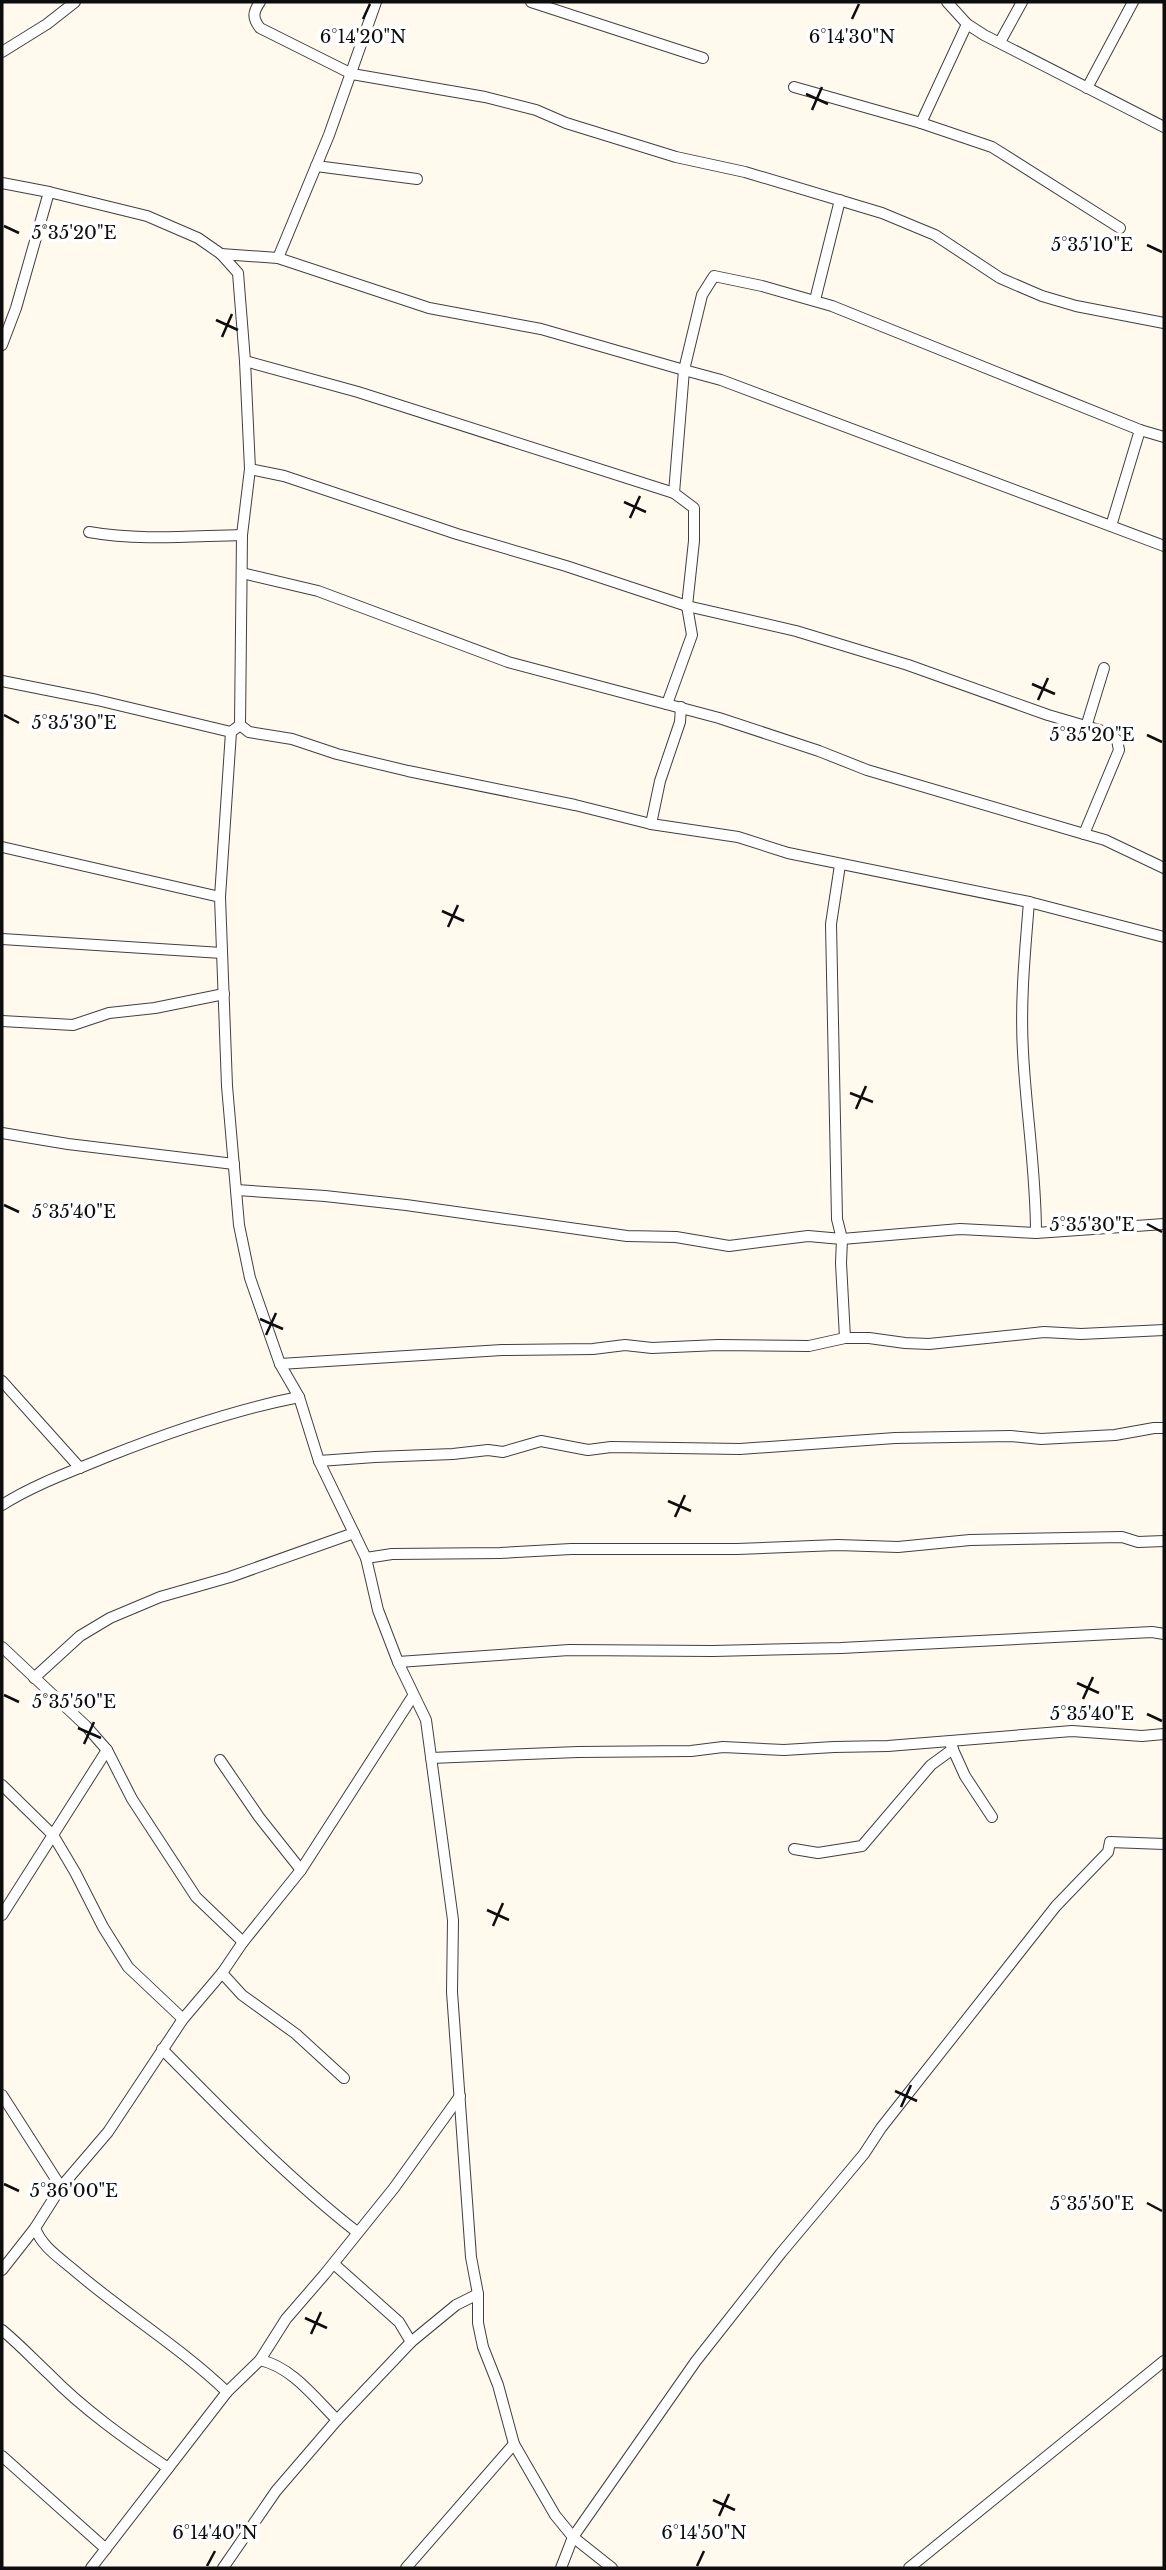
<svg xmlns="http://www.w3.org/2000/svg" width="1166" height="2570" font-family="'Libre Baskerville',serif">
<rect width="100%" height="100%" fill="#fff9ee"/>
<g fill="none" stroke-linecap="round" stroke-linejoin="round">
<g stroke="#404040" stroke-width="12">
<g id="street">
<path d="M260,2C253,12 252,18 260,28L352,74L485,97L536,110L566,123L676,157L745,172L882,213L935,235L1000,278L1042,296L1076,306L1164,323"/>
<polyline points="531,2 703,58"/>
<polyline points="947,2 967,24 984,35 1164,127"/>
<polyline points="1000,42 1022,2"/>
<polyline points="2,52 47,24 75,2"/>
<polyline points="794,87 921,123 992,147 1120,228"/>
<polyline points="1087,88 1133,2"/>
<polyline points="921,123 967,24"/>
<polyline points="316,166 417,179"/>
<polyline points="2,183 49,192 147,216 198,238 221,254 238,273 245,361 250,469 242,535 240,725 231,732 220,897 227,1086 239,1225 250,1278 280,1364 299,1397 319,1461 366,1558 378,1610 398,1662 426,1720 453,1920 452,1992 471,2257 478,2294 478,2323 483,2347 498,2385 514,2444 555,2515 573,2537 612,2568"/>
<polyline points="221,254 278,258 429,308 541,329 684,370 674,493 694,508 694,541 687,606 692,635 667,704"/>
<polyline points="278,258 329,135 376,2"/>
<polyline points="815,300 840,200"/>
<polyline points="2,345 16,308 49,192"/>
<polyline points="245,361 358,392 674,493"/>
<polyline points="1164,437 1140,430 832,306 762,286 714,276 702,295 684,370 721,380 1164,546"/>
<polyline points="250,469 284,476 457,534 566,566 687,606 796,631 908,665 1048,715 1106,732 1117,740 1119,750 1084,834"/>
<polyline points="1111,526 1140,430"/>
<path d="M89,532C139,541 191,536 242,535"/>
<polyline points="242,573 318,591 508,662 719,718 819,751 867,770 1084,834 1105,840 1164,868"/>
<polyline points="2,681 97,700 231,732"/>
<path d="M240,725L249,732L292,739L337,754L408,771L575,805L651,824L738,837L788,853L1029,902C1025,952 1020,1002 1023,1052C1026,1112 1036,1171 1036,1233"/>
<polyline points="1086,727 1104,668"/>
<polyline points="651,824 660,781 680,722 681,707"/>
<polyline points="2,847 220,897"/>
<polyline points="840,865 831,924 837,1219 842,1239 841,1263 845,1338"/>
<polyline points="1029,902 1164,937"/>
<polyline points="2,939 222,953"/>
<polyline points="2,1021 73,1025 109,1013 155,1008 224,994"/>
<polyline points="2,1133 68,1144 234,1164"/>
<polyline points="236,1190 325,1196 406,1205 627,1236 676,1237 729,1246 808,1236 842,1239 960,1229 1036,1233 1164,1224"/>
<polyline points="280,1364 502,1350 593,1349 625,1345 652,1348 718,1345 809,1346 845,1338 869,1338 905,1343 929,1344 1044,1332 1081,1334 1164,1330"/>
<polyline points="2,1381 80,1468"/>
<polyline points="319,1461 375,1457 453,1454 488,1450 503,1452 541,1441 588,1450 611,1447 740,1449 895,1438 1011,1436 1041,1439 1115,1435 1154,1428 1164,1428"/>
<path d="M2,1505C35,1484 73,1471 109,1456C172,1431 233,1410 299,1397"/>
<polyline points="366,1558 392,1554 500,1553 571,1549 737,1549 838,1545 898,1547 970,1540 1122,1537 1138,1542 1164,1541"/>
<polyline points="2,1647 86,1726 107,1750 132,1799 196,1897 243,1942"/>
<polyline points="398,1662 569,1650 713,1651 841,1648 1152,1632 1164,1634"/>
<polyline points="34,1678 80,1636 110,1618 160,1597 230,1577 354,1533"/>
<polyline points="950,1743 965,1776 992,1817"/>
<polyline points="431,1758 578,1752 691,1751 723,1747 784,1750 834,1747 888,1746 1072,1731 1142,1736 1164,1734"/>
<polyline points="220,1760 259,1817 301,1870"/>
<polyline points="2,1785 53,1835 75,1872 103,1927 128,1967 183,2019"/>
<polyline points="794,1849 818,1853 862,1846 931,1765 953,1749"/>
<polyline points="2,1915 107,1750"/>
<polyline points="222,1973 242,1995 296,2034 344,2078"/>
<path d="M162,2049C225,2113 287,2177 357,2232"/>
<polyline points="2,2095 61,2187"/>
<path d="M35,2228C42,2247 60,2258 75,2271C124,2313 180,2347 227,2392"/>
<polyline points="334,2264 399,2322 411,2342"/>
<polyline points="2,2270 35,2228 61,2187 108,2132 183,2019 222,1973 243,1942 301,1870 413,1696"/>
<path d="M2,2330C19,2344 33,2359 49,2374C84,2410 127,2440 168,2468"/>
<path d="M260,2360C292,2367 315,2398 337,2420"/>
<polyline points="2,2456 106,2549"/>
<polyline points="91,2568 227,2392 260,2360 286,2319 324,2275 394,2188 460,2096"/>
<polyline points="223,2568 276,2491 337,2420 411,2342 456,2305 478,2294"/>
<polyline points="406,2568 514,2444"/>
<polyline points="561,2568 573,2537 696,2361 781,2253 864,2154 881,2128 1056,1906 1108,1852 1110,1842 1164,1844"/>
<polyline points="909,2568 1164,2361"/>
</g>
</g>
<use href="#street" stroke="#fff" stroke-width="10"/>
</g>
<path fill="none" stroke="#0d0d0d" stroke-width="2.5" d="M363,19L370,4M852,19L859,4M806,94L828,104M812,110L822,87M4,226L19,233M1147,245L1162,252M216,320L238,330M222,337L232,314M624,502L646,512M630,518L640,496M1032,684L1055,694M1038,700L1048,678M4,715L19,723M1147,735L1162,742M442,911L464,921M448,927L458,905M850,1093L873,1102M856,1109L866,1086M4,1205L19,1212M1147,1224L1162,1232M260,1319L283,1329M266,1335L276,1313M668,1501L691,1511M675,1517L685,1495M1077,1683L1099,1693M4,1695L19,1702M1083,1699L1093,1677M1147,1714L1162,1721M78,1728L101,1738M84,1744L94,1722M487,1910L509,1920M493,1926L503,1903M895,2091L917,2101M901,2107L911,2085M4,2184L19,2191M1147,2203L1162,2211M305,2318L327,2328M311,2334L321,2312M713,2500L735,2510M719,2516L729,2494M207,2566L215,2551M697,2566L704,2551"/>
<g font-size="18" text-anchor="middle" fill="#0d0d0d" stroke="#fff" stroke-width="7" stroke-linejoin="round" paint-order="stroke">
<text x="363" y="43">6°14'20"N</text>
<text x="852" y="43">6°14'30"N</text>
<text x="74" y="239">5°35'20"E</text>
<text x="1092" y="251">5°35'10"E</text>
<text x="74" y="729">5°35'30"E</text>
<text x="1092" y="741">5°35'20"E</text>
<text x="74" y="1218">5°35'40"E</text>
<text x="1092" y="1231">5°35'30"E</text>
<text x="74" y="1708">5°35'50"E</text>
<text x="1092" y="1720">5°35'40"E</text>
<text x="74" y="2197">5°36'00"E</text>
<text x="1092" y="2210">5°35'50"E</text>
<text x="215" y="2539">6°14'40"N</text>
<text x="704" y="2539">6°14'50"N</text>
</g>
<rect width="1166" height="2570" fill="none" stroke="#0d0d0d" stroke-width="7"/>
</svg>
